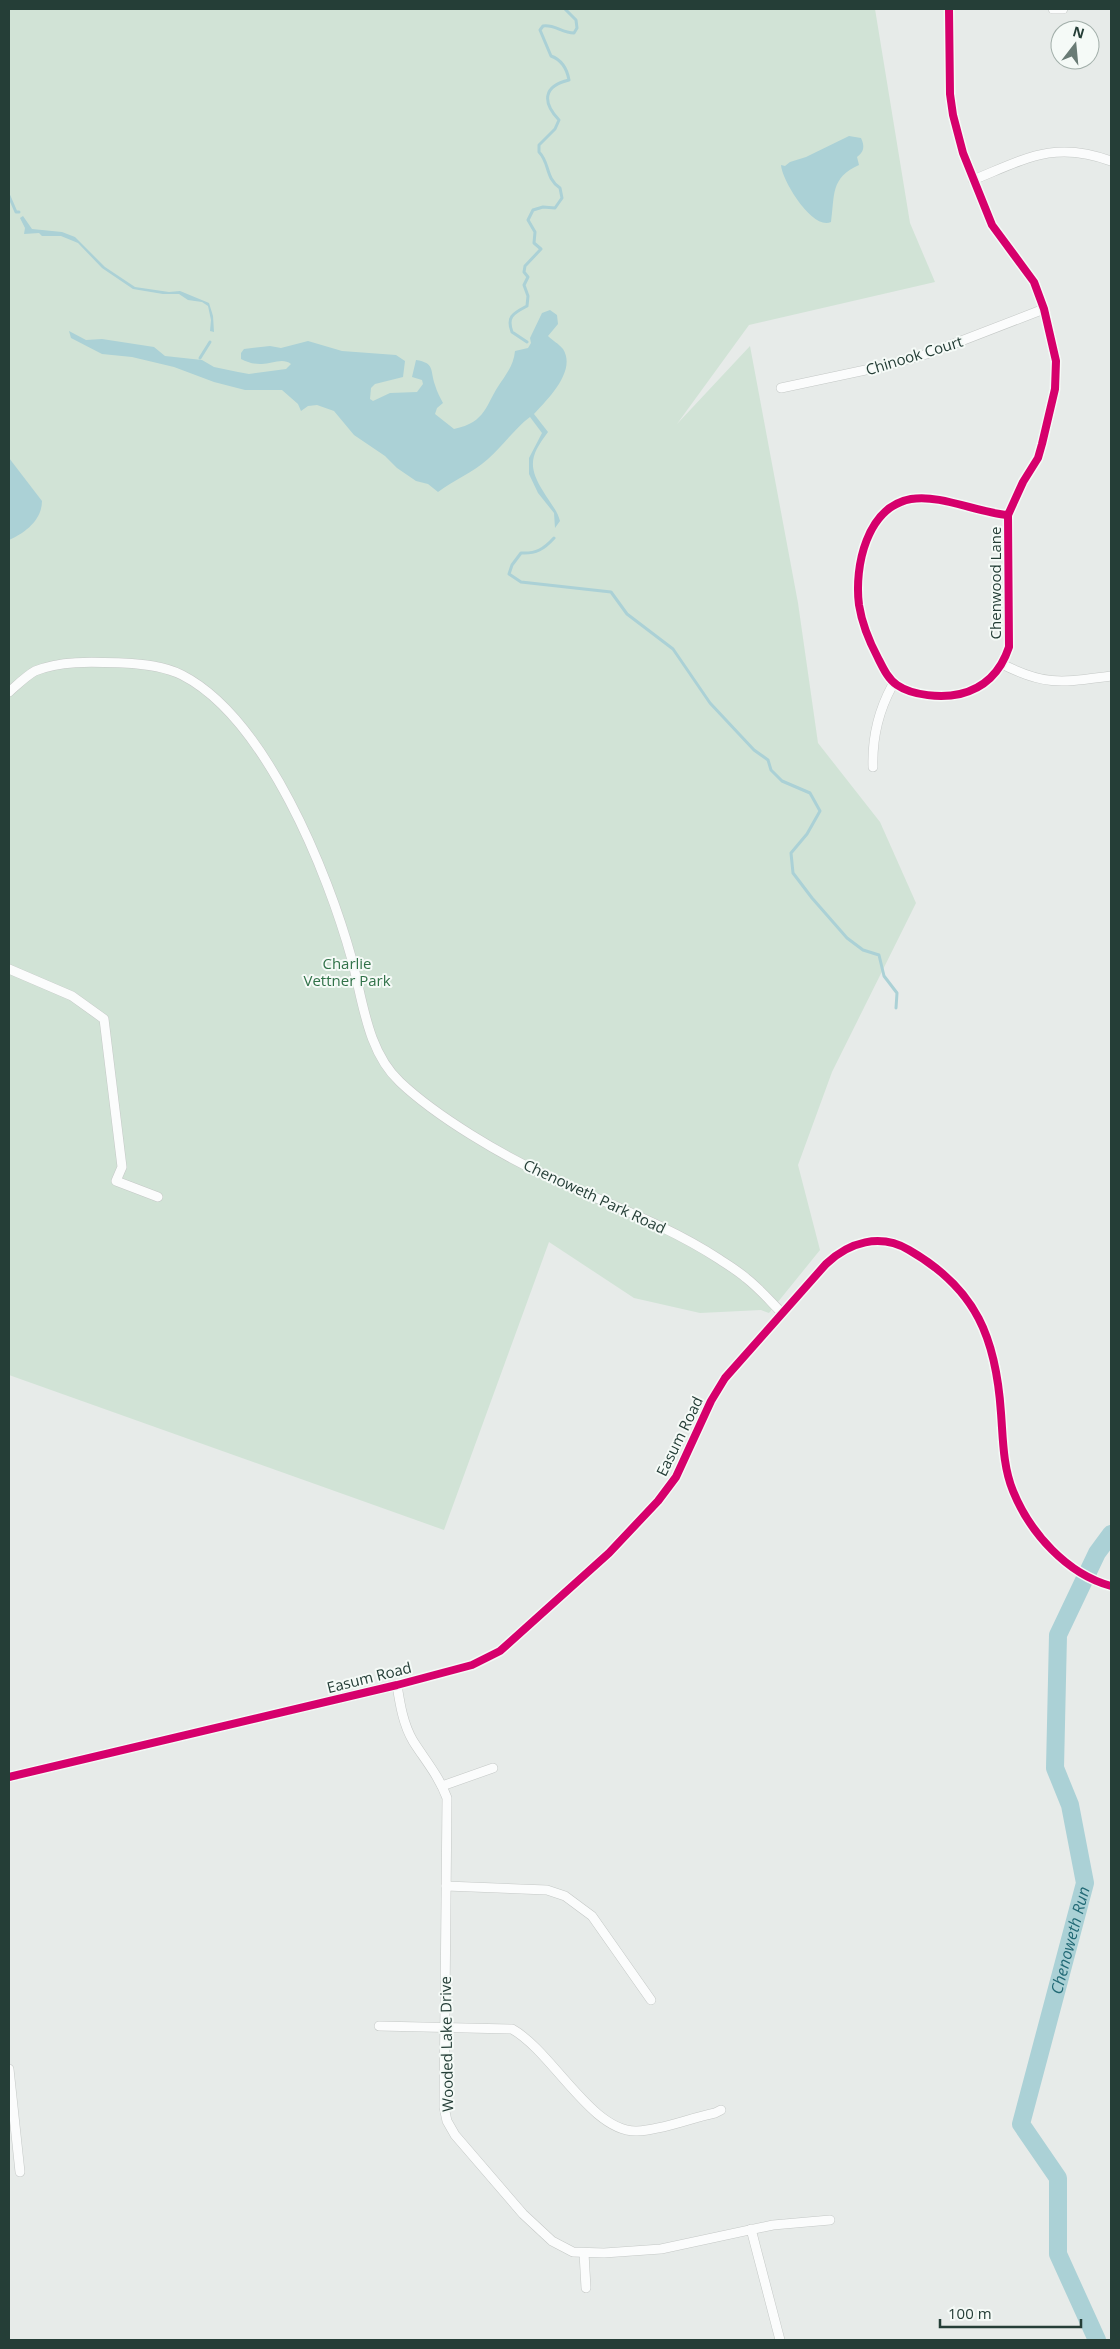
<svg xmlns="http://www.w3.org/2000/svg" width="1120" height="2349" font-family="'Open Sans',sans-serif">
<rect width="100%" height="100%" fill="#e7ebe9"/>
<polygon fill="#d1e3d6" points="9,9 875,9 910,223 935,282 749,325 677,424 750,346 798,603 818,743 880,822 916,903 832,1072 798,1165 820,1250 769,1313 761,1310 700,1313 634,1298 549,1242 444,1530 9,1375"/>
<g fill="#abd1d6">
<path d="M849,136L861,138C865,146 864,152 857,157L859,165C830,178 835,195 831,222C813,231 782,181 781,165L785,166L790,162L806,157Z"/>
<polygon points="23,216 32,229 62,232 75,237 105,267 135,287 169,292 180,291 209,303 213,316 214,332 210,331 211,320 208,306 202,302 188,300 179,294 163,294 133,289 102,268 78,243 61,236 42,236 39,233 24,234 25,228 20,218"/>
<path d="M550,310L557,315L558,324L548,336C553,341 558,343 563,349C577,371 547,400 534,414L548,432C531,455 527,465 543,491C549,502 557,509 560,521L555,528L554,513L538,493L529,474V458L542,433L530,417C514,429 503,446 488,459C472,473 454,480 438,492L428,484L416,481L397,468L385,456L354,435L334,411L317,405L308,406L301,411L298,404L282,390H245L214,382L174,367L132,357L102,354L71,338L69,331L86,340L102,339L154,347L165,356L202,360L214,367L238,372L249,374L286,369L291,364C282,357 270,365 260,364C252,364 247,362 241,359V353L244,349L270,346L281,348L308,341L342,351L396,355L405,361L403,377L375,384L371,388L370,399L373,401L390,393L417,392L423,384L422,380L412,377L416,360C435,363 430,370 435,385C437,392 440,397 443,403L437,408L435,414L454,429C487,422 485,405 501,382C508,372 514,363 515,351L528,348L531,343L530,338L542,313Z"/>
<path d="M9,458L42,501C42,520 25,533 9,540Z"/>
</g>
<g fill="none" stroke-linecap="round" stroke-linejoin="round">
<g stroke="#abd1d6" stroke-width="3">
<polyline points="9,196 16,212 19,212"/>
<path d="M527,342L512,332C506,316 514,313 527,306L528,296L524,285L528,277L524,272L525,266L541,249L534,243L535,232L528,220L533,210L543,207L555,208L562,198L560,188C545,178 550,163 539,152V145L555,129L559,120C542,102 543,86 569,80C567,69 562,60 551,56L540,30L543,26C554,24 562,33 574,33L577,28L576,20L565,9"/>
<polyline points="200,358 210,342"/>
<path d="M554,538C544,549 536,554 521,553L512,565L509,574L521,582L611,592L627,614L673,649L710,703L754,750L768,760L771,770L782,781L810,793L820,811L807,834L791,853L793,873L812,898L847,938L863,950L879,955L884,976L897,993L896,1008"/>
</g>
<path stroke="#abd1d6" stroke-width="18" id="s1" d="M1097,2340L1058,2254V2178L1021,2124L1085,1883L1070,1805L1055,1768L1058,1635L1097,1553L1111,1534"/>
<g stroke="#c4c8c6" stroke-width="10">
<g id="minor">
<path d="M949,9L950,94L953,115L963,153L992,225L1034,282L1044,309L1056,361L1055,389L1042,444L1038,458L1023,482L1008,515L1009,647C1001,671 985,688 960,694C942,698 913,696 897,685C888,679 883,668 878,658C869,641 862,624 859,605C854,566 867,507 911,499C941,494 978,513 1008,515"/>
<polyline points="1053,9 1063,9"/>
<path d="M973,180C1025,159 1054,140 1111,161"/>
<polyline points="781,388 889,365 930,353 1044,309"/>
<path d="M1002,664C1047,687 1064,682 1111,676"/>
<path d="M9,692C17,685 26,676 35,671C61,660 95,662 123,663C143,664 164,666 182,675C266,718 328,873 352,960C363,1001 367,1051 400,1082C437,1117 503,1156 549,1177C607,1204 665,1224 719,1259C728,1265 738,1271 746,1278C759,1288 770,1301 782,1313"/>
<path d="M873,767C872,737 878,712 892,686L896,684"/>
<polyline points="9,969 72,996 104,1019 122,1167 116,1181 158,1197"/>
<path d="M397,1685C400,1704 403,1724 413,1741C425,1760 439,1776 447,1798L444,2107L447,2121L455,2135L523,2214L552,2241L573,2252L604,2253L661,2249L773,2225L830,2220"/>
<path d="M9,1777L397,1685L472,1665L500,1651L609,1553L658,1501L676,1477L711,1401L725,1378L826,1264C849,1242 880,1233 909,1250C977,1289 996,1339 1001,1413C1003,1439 1003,1467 1013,1491C1030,1533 1067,1574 1111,1586"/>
<polyline points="442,1786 493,1768"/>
<polyline points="446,1886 547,1890 565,1896 592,1916 651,2000"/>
<path d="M379,2026L512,2029C552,2051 592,2133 637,2131C663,2130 690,2118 715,2113L721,2110"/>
<polyline points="9,2069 20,2172"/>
<polyline points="751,2229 780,2340"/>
<polyline points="584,2253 586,2288"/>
</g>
</g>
<use href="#minor" stroke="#fbfcfc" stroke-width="9"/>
<g stroke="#f5faf7" stroke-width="11">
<g id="cycleway">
<path d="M949,9L950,94L953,115L963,153L992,225L1034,282L1044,309L1056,361L1055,389L1042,444L1038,458L1023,482L1008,515L1009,647C1001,671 985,688 960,694C942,698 913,696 897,685C888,679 883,668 878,658C869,641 862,624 859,605C854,566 867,507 911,499C941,494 978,513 1008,515"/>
<path d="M9,1777L397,1685L472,1665L500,1651L609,1553L658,1501L676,1477L711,1401L725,1378L826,1264C849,1242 880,1233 909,1250C977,1289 996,1339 1001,1413C1003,1439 1003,1467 1013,1491C1030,1533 1067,1574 1111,1586"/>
</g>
</g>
<use href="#cycleway" stroke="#d6006c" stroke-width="8"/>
</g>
<g text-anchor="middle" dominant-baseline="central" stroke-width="4" stroke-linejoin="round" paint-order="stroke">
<g font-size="15" fill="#253e37" stroke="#f5faf7">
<text transform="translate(914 355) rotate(-17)">Chinook Court</text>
<text transform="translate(995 583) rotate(-90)">Chenwood Lane</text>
<text transform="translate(595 1196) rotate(25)">Chenoweth Park Road</text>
<text transform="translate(679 1436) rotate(-64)">Easum Road</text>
<text transform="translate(369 1677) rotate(-14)">Easum Road</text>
<text transform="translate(446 2044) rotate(-91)">Wooded Lake Drive</text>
</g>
<g font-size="15" fill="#317249" stroke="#f5faf7">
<text x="347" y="963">Charlie<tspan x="347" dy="17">Vettner Park</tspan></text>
</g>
<g font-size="16" font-style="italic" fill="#226a76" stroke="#f5faf7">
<text stroke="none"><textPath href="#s1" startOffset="426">Chenoweth Run</textPath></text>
</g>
</g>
<rect width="1120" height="2349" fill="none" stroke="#253e37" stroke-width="20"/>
<g transform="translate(1075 45) rotate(16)"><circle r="24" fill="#f5faf7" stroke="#a2afaa"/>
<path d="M0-4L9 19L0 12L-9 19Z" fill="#697b75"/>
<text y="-8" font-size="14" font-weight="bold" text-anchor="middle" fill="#253e37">N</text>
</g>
<path d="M940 2319v8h141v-8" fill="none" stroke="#253e37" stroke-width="2.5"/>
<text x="948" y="2319" font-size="15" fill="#253e37" stroke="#f5faf7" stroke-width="4" paint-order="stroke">100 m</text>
</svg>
